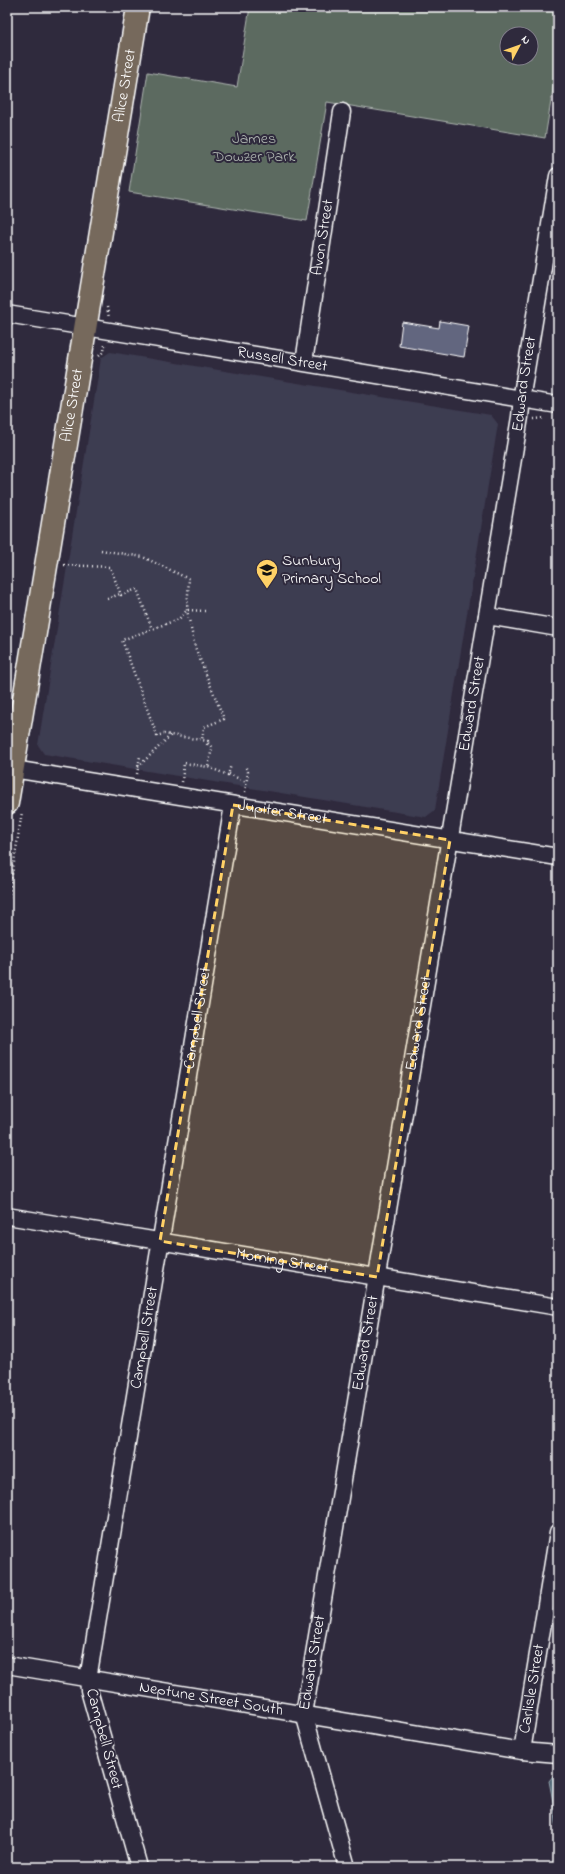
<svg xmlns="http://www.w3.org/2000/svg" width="565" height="1874" font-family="'Indie Flower',sans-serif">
<rect width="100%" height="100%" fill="#2f2a3d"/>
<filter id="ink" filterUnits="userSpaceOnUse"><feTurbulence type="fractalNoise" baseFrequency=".025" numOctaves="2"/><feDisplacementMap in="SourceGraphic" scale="8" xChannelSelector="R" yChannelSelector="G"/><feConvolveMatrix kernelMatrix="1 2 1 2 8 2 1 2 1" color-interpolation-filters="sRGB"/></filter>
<g filter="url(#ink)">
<polygon fill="#3e3c51" points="110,352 491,415 498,424 435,810 426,817 44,754 38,745 101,358"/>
<path fill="#5c6b61" stroke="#aeb5b0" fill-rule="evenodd" d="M250,7H558V58L545,138L327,102L307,221L129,192L148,72L237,87ZM507,34H531V58H507Z"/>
<polygon fill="#4b6473" stroke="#93a2ab" points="553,1776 557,1782 558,1842 555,1812 549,1781"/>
<polygon fill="#62667f" stroke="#fff" points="440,321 469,326 464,357 399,346 402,322 439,328"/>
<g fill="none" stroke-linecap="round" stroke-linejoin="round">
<g stroke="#fff" stroke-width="19">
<g id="street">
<path id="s1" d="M7,314L558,405"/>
<path id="s2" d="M304,362L342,112"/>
<polyline points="487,616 558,628"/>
<path id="s3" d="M7,768L558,857"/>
<path id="s4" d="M7,1216L558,1307"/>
<path id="s5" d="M7,1665L522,1751L558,1754"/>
<path id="s6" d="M522,1751L558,1532"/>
<path id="s7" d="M139,1867L89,1690L88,1679L233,805"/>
<path id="s8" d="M347,1867L304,1714L520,417L523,388L558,176"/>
</g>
</g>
<g stroke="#fff" stroke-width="25">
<g id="primary">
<path id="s9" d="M7,803L138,7"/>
</g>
</g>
<g stroke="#fff" stroke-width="2.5" stroke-dasharray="1 3" stroke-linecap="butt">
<polyline points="107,307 109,318"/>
<polyline points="99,356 104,351 105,345"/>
<polyline points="534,419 545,418"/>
<polyline points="101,550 143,557 189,579 187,610 195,647 224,719 204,727 202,740"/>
<polyline points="64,565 110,567 121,595 137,589 152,629"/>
<polyline points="107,599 120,594"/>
<polyline points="156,736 164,734 208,741 207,745"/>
<polyline points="157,736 122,640 179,619 187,610 206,611"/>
<polyline points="208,743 212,748 208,767"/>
<polyline points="138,767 171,735"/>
<polyline points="137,774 140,756"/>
<polyline points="229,774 246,782"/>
<polyline points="182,782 184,763 208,767 228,775 231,765"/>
<polyline points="245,792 248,772 245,766"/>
<polyline points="7,906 22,812"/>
</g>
<use href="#street" stroke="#2f2a3d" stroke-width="16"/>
<use href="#primary" stroke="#76695c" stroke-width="22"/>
</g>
</g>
<path fill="#ffd166" fill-opacity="0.2" stroke="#ffd166" stroke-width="3" stroke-dasharray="8 5" stroke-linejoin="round" d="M233,805L450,840L377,1277L160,1241Z"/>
<defs>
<g id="school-pin" transform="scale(1.15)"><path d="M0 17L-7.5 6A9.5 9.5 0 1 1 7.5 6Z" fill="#ffd166" stroke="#2f2a3d"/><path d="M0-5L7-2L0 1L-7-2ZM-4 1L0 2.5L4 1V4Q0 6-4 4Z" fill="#111"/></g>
</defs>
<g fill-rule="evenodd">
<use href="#school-pin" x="267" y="570"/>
</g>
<g text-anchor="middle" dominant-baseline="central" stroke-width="4" stroke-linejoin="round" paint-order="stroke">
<g font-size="16" fill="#fff" stroke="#2f2a3d">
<text stroke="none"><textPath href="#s9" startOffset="727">Alice Street</textPath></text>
<text stroke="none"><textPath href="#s2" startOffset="126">Avon Street</textPath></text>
<text stroke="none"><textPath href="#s1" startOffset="279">Russell Street</textPath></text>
<text stroke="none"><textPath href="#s8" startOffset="1507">Edward Street</textPath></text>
<text stroke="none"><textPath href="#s9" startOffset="403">Alice Street</textPath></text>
<text stroke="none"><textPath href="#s8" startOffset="1183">Edward Street</textPath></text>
<text stroke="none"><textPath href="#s3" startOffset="279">Jupiter Street</textPath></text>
<text stroke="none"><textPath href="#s7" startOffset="865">Campbell Street</textPath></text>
<text stroke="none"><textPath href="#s8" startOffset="859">Edward Street</textPath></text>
<text stroke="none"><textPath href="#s4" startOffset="279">Morning Street</textPath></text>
<text stroke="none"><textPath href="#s7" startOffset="541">Campbell Street</textPath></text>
<text stroke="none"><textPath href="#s8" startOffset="535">Edward Street</textPath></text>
<text stroke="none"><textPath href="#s8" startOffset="211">Edward Street</textPath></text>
<text stroke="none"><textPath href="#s6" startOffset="63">Carlisle Street</textPath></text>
<text stroke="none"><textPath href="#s5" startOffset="207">Neptune Street South</textPath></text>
<text transform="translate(104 1739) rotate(75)">Campbell Street</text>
</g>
<g font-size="16" fill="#aeb5b0" stroke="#2f2a3d">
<text x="254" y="139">James<tspan x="254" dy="18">Dowzer Park</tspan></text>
</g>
<g font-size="16" fill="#fff" stroke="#2f2a3d" text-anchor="start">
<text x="282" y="561">Sunbury<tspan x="282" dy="18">Primary School</tspan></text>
</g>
</g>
<rect width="565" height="1874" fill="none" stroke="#2f2a3d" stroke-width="24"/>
<rect x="12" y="12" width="541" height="1850" fill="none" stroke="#fff" stroke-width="1.5" filter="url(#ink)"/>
<g transform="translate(519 46) rotate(49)"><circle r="19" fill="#2f2a3d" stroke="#827f8b"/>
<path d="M0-3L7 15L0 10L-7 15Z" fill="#ffd166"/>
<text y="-6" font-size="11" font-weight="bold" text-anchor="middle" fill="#ffffff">N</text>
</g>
</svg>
